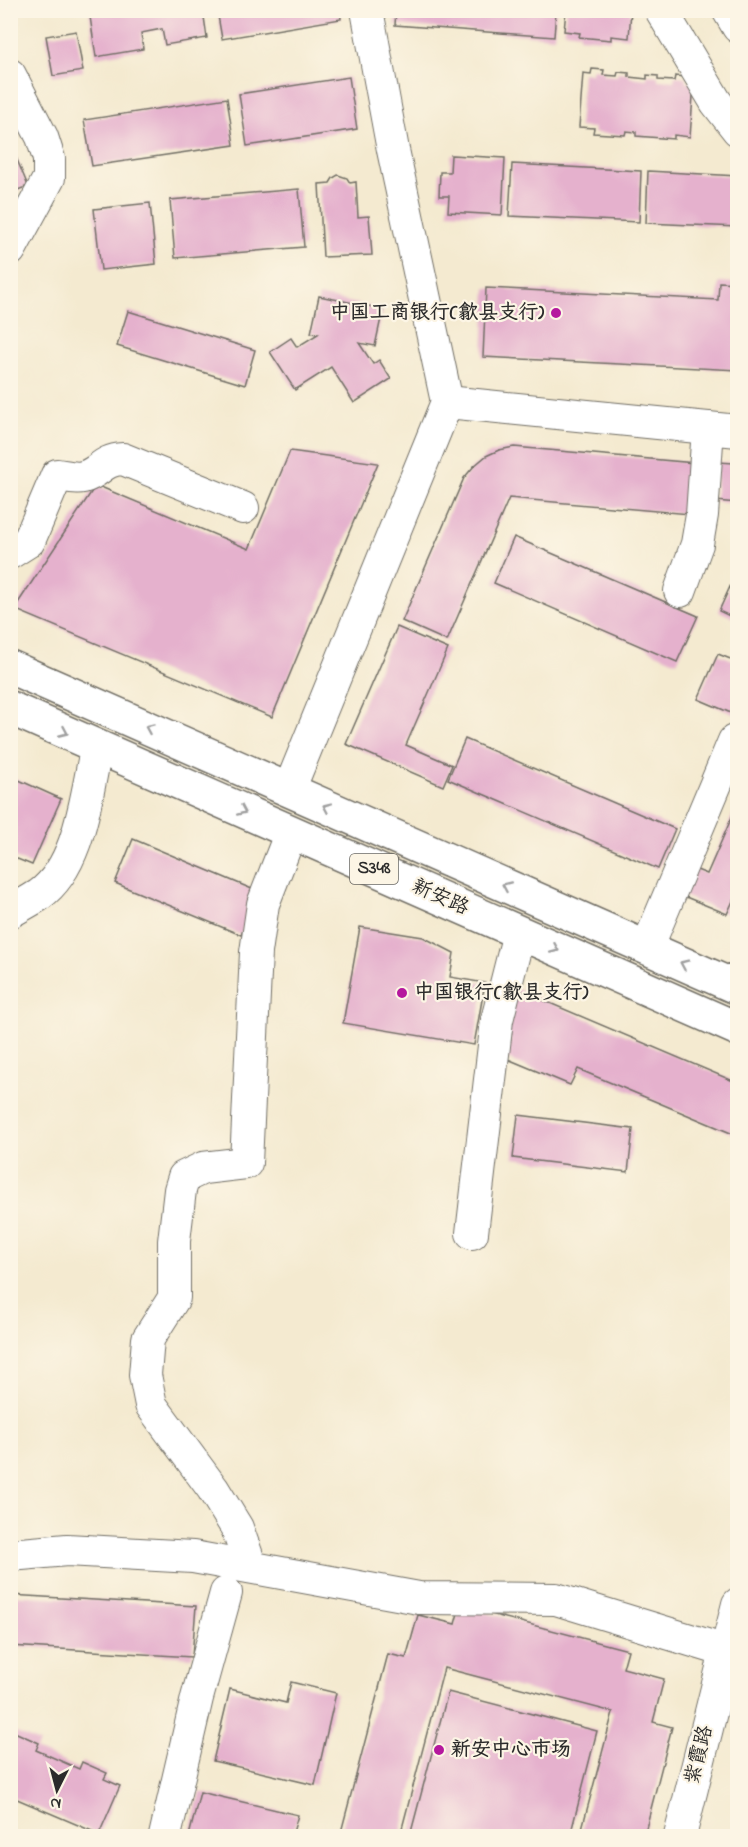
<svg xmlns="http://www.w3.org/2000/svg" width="748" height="1847" font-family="'Indie Flower','LXGW WenKai TC',sans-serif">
<rect width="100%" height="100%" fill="#fcf5e5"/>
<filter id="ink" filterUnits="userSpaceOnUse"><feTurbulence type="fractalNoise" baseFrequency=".0167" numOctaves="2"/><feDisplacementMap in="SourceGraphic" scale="12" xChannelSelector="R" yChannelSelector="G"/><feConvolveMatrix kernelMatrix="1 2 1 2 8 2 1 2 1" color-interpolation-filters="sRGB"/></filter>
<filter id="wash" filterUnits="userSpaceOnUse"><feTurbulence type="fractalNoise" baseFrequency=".008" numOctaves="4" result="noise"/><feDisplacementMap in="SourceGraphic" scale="24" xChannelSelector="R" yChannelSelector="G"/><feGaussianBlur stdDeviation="1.35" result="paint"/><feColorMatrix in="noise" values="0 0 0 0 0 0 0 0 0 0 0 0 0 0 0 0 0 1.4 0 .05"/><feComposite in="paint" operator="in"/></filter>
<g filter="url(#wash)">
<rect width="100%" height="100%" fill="#f4ead0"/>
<g id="blocks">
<g fill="#e5b1cd">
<polygon points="89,10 203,10 207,38 165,45 162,29 141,33 143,49 96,57"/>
<polygon points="217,10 340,10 341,19 222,39"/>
<polygon points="396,10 556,10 554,37 395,25"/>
<polygon points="566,10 631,10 629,38 611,36 611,40 579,37 580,33 564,31"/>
<polygon points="76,31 83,71 53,76 46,36"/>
<polygon points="592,69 604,70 603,75 617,76 618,72 629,73 629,77 647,79 647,75 658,76 658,80 674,81 675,76 686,77 686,82 694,82 690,137 674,135 674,139 636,136 636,132 626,131 625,135 593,133 594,128 579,127 583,73 591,74"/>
<polygon points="349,77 357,129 247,146 239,94"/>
<polygon points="227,98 234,145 92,166 84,120"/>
<polygon points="10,143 28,186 10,193"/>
<polygon points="451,155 505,158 502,215 448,212 449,196 439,196 440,172 450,172"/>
<polygon points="512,164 641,171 639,222 509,216"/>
<polygon points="648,171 738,176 738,227 646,223"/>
<polygon points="338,175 347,178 350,183 356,182 358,217 369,216 372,255 323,257 319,184 330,183 333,178"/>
<polygon points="299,189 304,247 175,258 170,200"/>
<polygon points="150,203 156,264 101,270 94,209"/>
<polygon points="719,282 738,283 738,370 483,357 486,288 718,300"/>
<polygon points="319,296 383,309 375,346 359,343 373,364 379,360 391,379 354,403 331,367 295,390 270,352 291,338 297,347 318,334 311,333"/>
<polygon points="128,311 255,350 245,385 117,346"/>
<polygon points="514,447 695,463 690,514 509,498 447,641 402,621 464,478 474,466 486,456 499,450"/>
<polygon points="290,451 378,463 272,717 14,609 96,485 249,549"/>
<polygon points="734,458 738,458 738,503 715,501 718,462 734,463"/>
<polygon points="514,537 698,616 677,662 494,583"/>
<polygon points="738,569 738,620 719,611"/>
<polygon points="397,627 448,649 406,745 452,765 443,786 346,744"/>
<polygon points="718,654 738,662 738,716 698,699"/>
<polygon points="465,739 675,829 658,869 448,779"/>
<polygon points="10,776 61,799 32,865 10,856"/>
<polygon points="738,803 738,890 727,914 681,895 692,868 707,874"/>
<polygon points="133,839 259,892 241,935 115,883"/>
<polygon points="360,927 423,937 454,953 450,977 485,983 474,1045 343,1023"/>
<polygon points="512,987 738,1083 738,1136 578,1069 570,1085 503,1057 511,1040 504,1037"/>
<polygon points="518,1115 633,1129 628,1172 513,1158"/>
<polygon points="10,1595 196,1606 192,1657 10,1646"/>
<polygon points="460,1606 628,1650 623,1668 664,1679 653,1722 672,1727 644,1836 580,1836 613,1712 444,1668 400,1836 340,1836 388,1654 406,1658 418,1615 455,1624"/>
<polygon points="291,1682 336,1693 315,1785 213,1761 230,1689 286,1703"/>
<polygon points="448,1692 597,1731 570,1836 410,1836"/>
<polygon points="10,1730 39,1743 36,1750 79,1769 82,1762 107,1773 104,1779 120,1786 99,1834 10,1796"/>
<polygon points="200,1792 298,1815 292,1836 189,1836"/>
</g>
</g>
</g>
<g filter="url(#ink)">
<use href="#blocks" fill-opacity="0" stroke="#716e65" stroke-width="1.5"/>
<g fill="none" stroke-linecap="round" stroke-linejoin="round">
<g stroke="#716e65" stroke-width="34">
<g id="minor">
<polyline points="661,10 716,102 738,130"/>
<polyline points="728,10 738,27"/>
<polyline points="10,75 42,137 49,159 49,178 10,250"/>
<polyline points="447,402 738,431"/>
<path d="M10,553L29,541L57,475C65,476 75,479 83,477C100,473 101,460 123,459L243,508"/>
<polyline points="680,591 697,544 702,515 708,428"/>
<polyline points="289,790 447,402 393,150 367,10"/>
<path d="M10,912C20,906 30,901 39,895C81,865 86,793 97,746"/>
<polyline points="647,948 734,741"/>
<polyline points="472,1233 497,1020 519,933"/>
<polyline points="10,1555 67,1550 193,1557 419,1598 556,1599 726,1651"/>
<polyline points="251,1567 237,1528 213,1489 151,1405 145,1375 148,1339 174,1298 174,1241 180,1190 184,1177 203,1168 246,1163 256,952 263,904 291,832"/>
<polyline points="165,1836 197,1698 226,1593"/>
<polyline points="680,1836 738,1604"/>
</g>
</g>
<g stroke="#716e65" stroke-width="36">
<g id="major">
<polyline points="10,667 738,988"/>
<polyline points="10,708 738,1029"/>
</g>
</g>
<use href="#minor" stroke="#fff" stroke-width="32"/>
<use href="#major" stroke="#fff" stroke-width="33"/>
</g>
<defs><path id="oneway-chevron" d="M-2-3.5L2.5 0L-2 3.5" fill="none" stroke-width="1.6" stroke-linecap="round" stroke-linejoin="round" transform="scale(1.5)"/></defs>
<g stroke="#a0a0a0">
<use href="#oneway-chevron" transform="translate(149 728) rotate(-156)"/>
<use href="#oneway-chevron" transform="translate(64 732) rotate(24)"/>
<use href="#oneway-chevron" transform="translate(327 807) rotate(-156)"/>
<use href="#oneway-chevron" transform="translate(242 811) rotate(24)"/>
<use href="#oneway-chevron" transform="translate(506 886) rotate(-156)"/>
<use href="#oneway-chevron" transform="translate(555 949) rotate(24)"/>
<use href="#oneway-chevron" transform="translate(684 964) rotate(-156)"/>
</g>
</g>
<g fill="#b5179e" stroke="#fcf5e5" stroke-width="2">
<circle cx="556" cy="313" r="6"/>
<circle cx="402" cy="993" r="6"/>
<circle cx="439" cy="1750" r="6"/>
</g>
<g text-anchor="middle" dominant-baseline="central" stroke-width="4.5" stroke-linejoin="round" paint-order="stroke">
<rect fill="#fcf5e5" stroke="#6a6863" stroke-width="1.5" x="350" y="854" width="48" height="30" rx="4.5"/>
<g font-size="18" font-weight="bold" fill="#2b2b2b">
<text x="374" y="869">S348</text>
</g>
<g font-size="20" font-weight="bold" fill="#2b2b2b" stroke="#fcf5e5" text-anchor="start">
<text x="544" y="313" text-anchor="end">中国工商银行(歙县支行)</text>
<text x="414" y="993">中国银行(歙县支行)</text>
<text x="451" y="1750">新安中心市场</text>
</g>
<g font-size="20" fill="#2b2b2b" stroke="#fcf5e5">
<text transform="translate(440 898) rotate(24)">新安路</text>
<text transform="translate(700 1755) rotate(-76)">紫霞路</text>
</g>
</g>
<rect width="748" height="1847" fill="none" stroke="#fcf5e5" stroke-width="36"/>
<g transform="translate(57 1790) rotate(186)" stroke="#fcf5e5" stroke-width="4.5" paint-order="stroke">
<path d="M0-4.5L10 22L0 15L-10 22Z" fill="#2b2b2b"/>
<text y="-9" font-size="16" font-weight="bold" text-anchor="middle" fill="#2b2b2b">N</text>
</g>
</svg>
